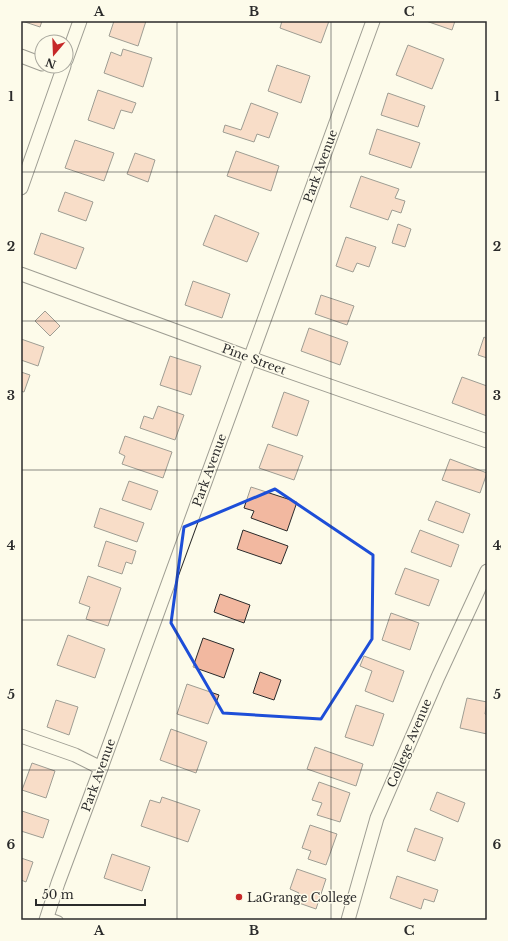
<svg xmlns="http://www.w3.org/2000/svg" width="508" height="941" font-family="'Libre Baskerville',serif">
<rect width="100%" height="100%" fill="#fdfbea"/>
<g fill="#f2b8a0" stroke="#2b2b2b">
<polygon points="22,21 42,21 40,27"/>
<polygon points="114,21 146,21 138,46 109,36"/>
<polygon points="282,21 329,21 321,43 280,28"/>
<polygon points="426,21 455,21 452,30"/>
<polygon points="408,45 444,59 432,89 396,75"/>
<polygon points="123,49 152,58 143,87 104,73 111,52 121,56"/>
<polygon points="277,65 310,76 301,103 268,91"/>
<polygon points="98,90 136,103 132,113 121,110 114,129 88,120"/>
<polygon points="388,93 425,106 418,127 381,115"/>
<polygon points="251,103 278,113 269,138 257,134 254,142 223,132 225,125 241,130"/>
<polygon points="377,129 420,143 411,168 369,154"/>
<polygon points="75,140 114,153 104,181 65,168"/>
<polygon points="236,151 279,166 271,191 227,176"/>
<polygon points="135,153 155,160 148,182 127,174"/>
<polygon points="361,176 399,189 395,198 405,201 401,213 392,210 388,220 350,207"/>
<polygon points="65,192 93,202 86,221 58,211"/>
<polygon points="215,215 259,233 247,262 203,245"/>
<polygon points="398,224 411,229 405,247 392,243"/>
<polygon points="41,233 84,248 76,269 34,254"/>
<polygon points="346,237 376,247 369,267 357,263 353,272 336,266"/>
<polygon points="193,281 230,294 222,318 185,305"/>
<polygon points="321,295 354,306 347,325 315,314"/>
<polygon points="45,311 60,326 50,336 35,321"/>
<polygon points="309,328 348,342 340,365 301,351"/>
<polygon points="484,337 487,339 487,358 478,355"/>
<polygon points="21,339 44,347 38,366 21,360"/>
<polygon points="170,356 201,366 191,395 160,385"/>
<polygon points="21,372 30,375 24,392 21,391"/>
<polygon points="462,377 487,386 487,416 452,403"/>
<polygon points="284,392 309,401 297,436 272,427"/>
<polygon points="158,406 184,415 175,440 140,428 144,416 153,419"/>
<polygon points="125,436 172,452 163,478 122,464 125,456 119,453"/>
<polygon points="268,444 303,456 294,480 259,468"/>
<polygon points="450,459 487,473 480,493 442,480"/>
<polygon points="129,481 158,491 151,510 122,500"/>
<polygon points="251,487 297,502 287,531 251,518 254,511 244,508"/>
<polygon points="436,501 470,514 463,533 428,520"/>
<polygon points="100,508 144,523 137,542 94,527"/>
<polygon points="243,530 288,546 281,564 237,549"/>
<polygon points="420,530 459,545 451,567 411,552"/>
<polygon points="106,541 136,551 132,564 126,562 122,574 98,566"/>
<polygon points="405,568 439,580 429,606 395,594"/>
<polygon points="88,576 121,588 108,626 86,619 90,607 79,603"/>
<polygon points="220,594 250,605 244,623 214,612"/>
<polygon points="391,613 419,623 410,650 382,640"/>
<polygon points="68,635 105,649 95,678 57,665"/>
<polygon points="203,638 234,649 224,678 193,667"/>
<polygon points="364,656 404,671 393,702 365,691 372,671 360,666"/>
<polygon points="260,672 281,680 274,700 253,693"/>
<polygon points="187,684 219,695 208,724 177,714"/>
<polygon points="467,698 487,702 485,714 487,715 487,734 460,728"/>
<polygon points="56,700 78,707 69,735 47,727"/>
<polygon points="356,705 384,714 373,746 345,737"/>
<polygon points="171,729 207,742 196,773 160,760"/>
<polygon points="315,747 363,764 356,786 307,769"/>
<polygon points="32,763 55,771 46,798 22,790"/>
<polygon points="319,782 350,793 340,822 317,815 322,803 312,800"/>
<polygon points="437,792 465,803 458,822 430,810"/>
<polygon points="162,797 200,810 188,842 141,826 150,800 160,803"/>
<polygon points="22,811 49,820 43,838 21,831"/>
<polygon points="310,825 337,834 326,865 308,859 311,851 302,848"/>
<polygon points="415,828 443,838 435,861 407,851"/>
<polygon points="112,854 150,867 142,891 104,878"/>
<polygon points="21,858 33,862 26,882 21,880"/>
<polygon points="297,869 326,879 316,909 296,902 299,893 290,889"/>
<polygon points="397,876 438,890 434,902 424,899 421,909 390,898"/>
</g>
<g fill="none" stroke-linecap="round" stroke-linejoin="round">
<g stroke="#2b2b2b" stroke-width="9">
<polyline id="service" points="48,916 59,920"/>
</g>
<g stroke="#2b2b2b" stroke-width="15">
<g id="minor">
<polyline points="21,56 42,64"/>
<polyline points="66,60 80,21"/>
<polyline points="21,188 64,66"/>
<polyline points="21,274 250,358 487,441"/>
<polyline points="21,736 75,755 101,768"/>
<polyline points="46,920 58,883 101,768 373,21"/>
<polyline points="348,920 377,818 438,677 487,571"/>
</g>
</g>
<use href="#service" stroke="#fdfbea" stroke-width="7"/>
<use href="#minor" stroke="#fdfbea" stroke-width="13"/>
</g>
<path d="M0 0H508V941H0ZM275,489L373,555L372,639L321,719L223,713L171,623L184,527Z" fill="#fdfbea" fill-opacity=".55" fill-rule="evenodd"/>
<path fill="none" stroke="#1d4ed8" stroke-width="3" stroke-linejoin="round" d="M275,489L373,555L372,639L321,719L223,713L171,623L184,527Z"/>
<path fill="none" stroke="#2b2b2b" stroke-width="1" stroke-opacity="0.55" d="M177,21V920M331,21V920M21,172H487M21,321H487M21,470H487M21,620H487M21,770H487"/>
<circle fill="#c62828" stroke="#fdfbea" stroke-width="1.5" cx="239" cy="897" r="4"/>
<g text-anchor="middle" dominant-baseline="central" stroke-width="3" stroke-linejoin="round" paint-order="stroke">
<g font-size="12" fill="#2b2b2b" stroke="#fdfbea">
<text transform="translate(320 166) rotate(-70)">Park Avenue</text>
<text transform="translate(254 359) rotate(20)">Pine Street</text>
<text transform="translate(209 470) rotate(-70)">Park Avenue</text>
<text transform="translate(409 743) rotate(-67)">College Avenue</text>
<text transform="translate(98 775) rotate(-70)">Park Avenue</text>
</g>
<g font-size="12" fill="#2b2b2b" stroke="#fdfbea" text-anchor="start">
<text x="247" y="897">LaGrange College</text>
</g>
</g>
<rect width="508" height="941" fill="none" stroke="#fdfbea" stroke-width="44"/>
<g transform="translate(54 54) rotate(199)"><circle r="19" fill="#fdfbea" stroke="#a9a89e"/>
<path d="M0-3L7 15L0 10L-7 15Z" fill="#c62828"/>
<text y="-6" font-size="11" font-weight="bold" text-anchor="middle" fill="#2b2b2b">N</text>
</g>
<path d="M36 899v6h109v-6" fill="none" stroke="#2b2b2b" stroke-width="2"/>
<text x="42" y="899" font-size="12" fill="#2b2b2b" stroke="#fdfbea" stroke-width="3" paint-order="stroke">50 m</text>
<rect x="22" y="22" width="464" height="897" fill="none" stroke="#2b2b2b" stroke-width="1.5"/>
<g font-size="13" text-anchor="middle" font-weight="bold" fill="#2b2b2b">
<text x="99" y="16">A</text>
<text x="254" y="16">B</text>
<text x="409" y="16">C</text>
<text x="11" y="101">1</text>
<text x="497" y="101">1</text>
<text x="11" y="251">2</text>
<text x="497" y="251">2</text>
<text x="11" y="400">3</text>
<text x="497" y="400">3</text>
<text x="11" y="550">4</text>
<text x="497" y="550">4</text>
<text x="11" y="699">5</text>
<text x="497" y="699">5</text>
<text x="11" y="849">6</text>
<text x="497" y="849">6</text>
<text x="99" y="935">A</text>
<text x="254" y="935">B</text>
<text x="409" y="935">C</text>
</g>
</svg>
